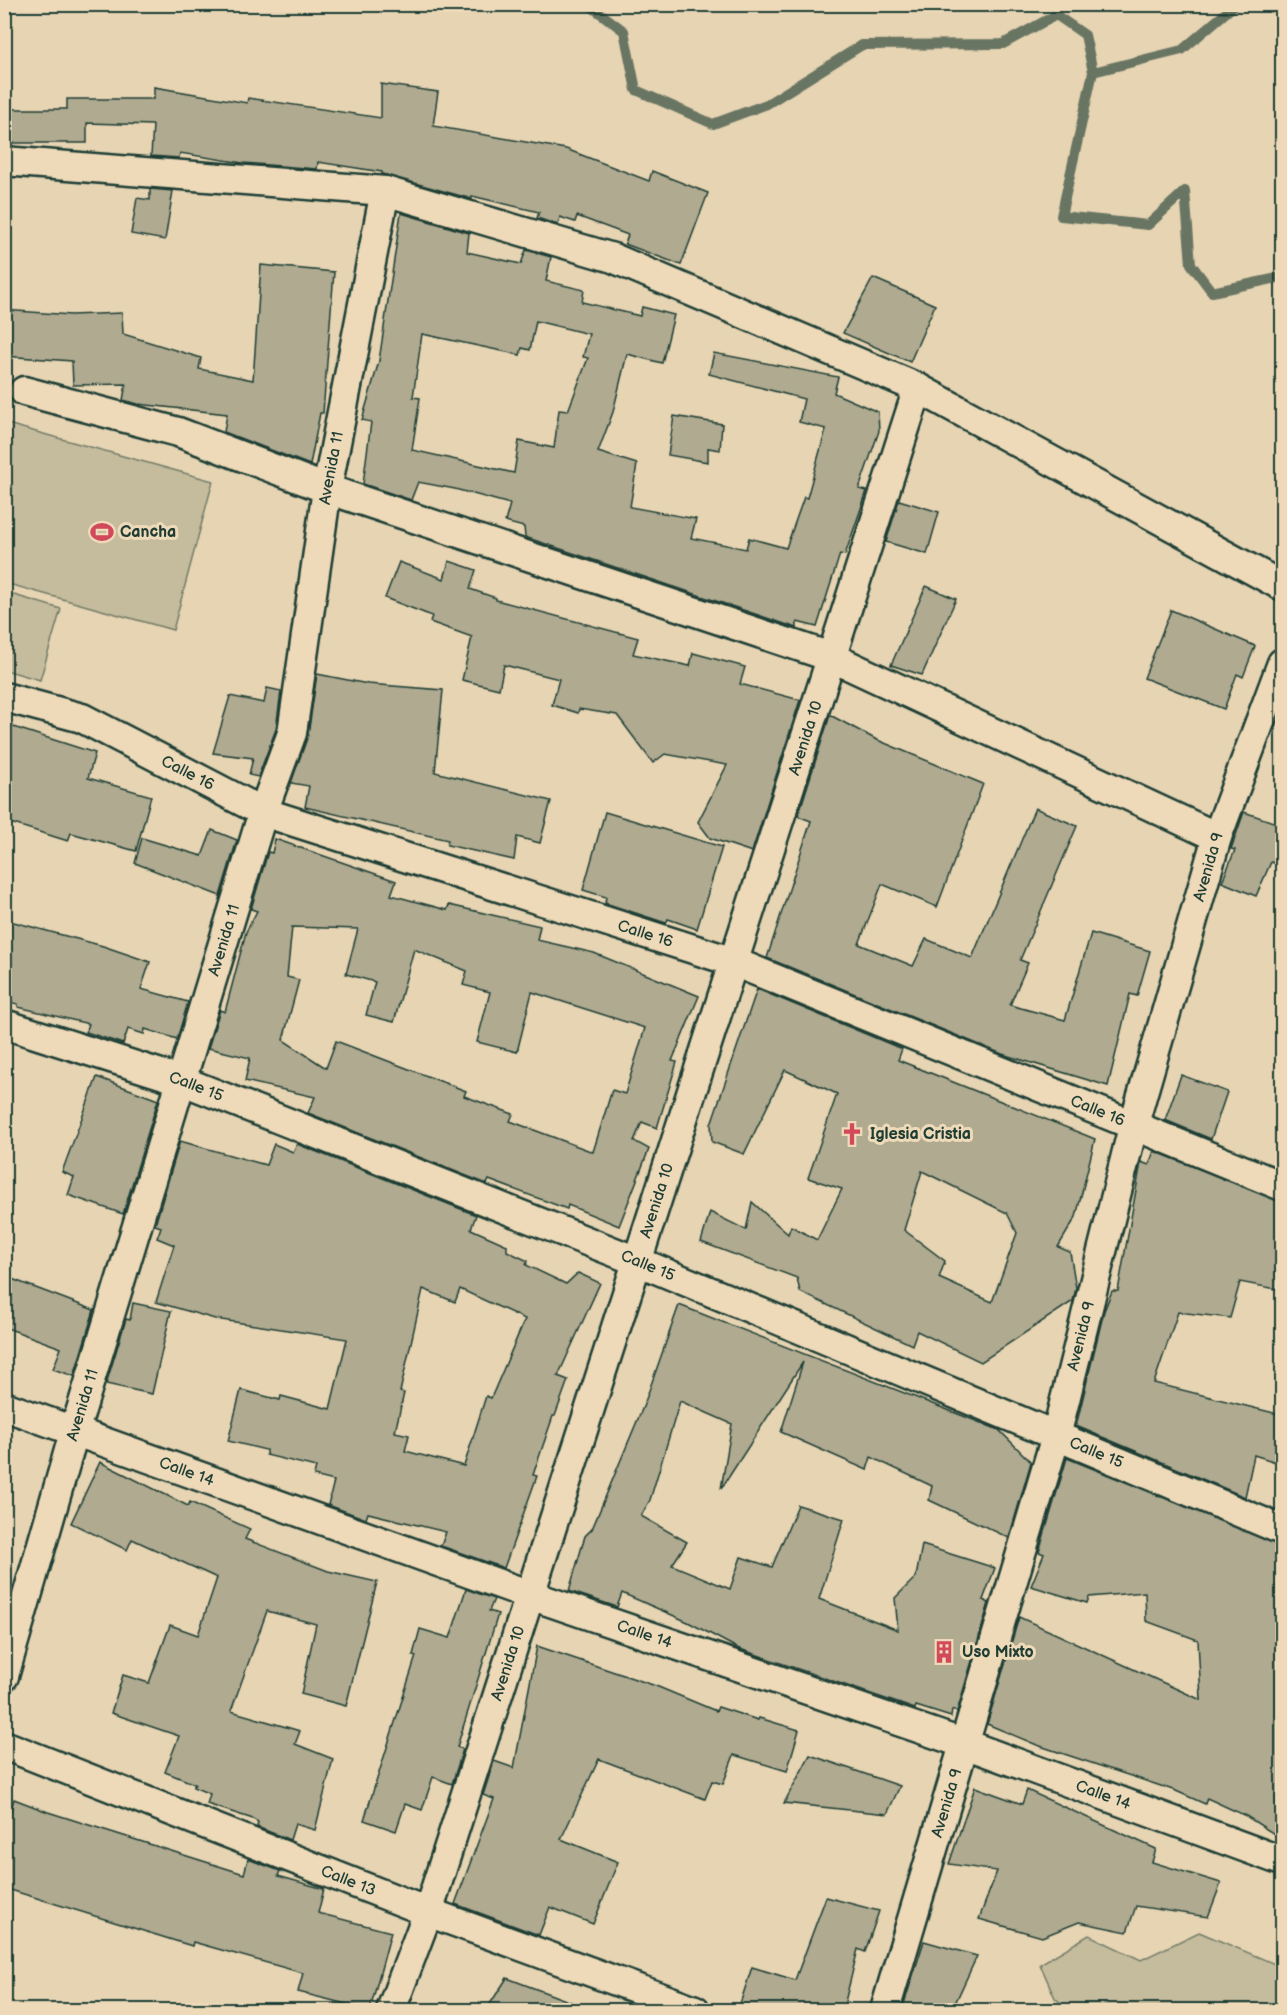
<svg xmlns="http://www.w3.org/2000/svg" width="1287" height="2015" font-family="'Balsamiq Sans',sans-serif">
<rect width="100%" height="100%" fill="#e6d4b3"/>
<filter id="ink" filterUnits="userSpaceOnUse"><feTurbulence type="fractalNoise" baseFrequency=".0167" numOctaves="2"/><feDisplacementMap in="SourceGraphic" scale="12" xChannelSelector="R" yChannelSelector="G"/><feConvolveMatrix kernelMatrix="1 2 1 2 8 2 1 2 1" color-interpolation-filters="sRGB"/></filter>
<g filter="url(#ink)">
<g fill="#c5bb9d" stroke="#727c68" stroke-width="1.5">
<polygon points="4,423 213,481 173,630 5,583"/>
<polygon points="4,592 61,609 40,680 5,670"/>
<polygon points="1199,1932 1282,1967 1282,2010 1070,2010 1055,1998 1040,1964 1089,1935 1141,1960"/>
</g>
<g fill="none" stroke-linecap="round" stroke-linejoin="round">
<g stroke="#687462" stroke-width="10">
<polyline points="588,4 624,31 636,90 713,124 767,104 862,45 1003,44 1056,15 1085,35 1093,72 1061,216 1148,225 1185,191 1191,264 1212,292 1282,277"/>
<polyline points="1093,72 1182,50 1236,4"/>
</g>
</g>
<g fill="#afaa90" stroke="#1f3d34" stroke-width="1.5" fill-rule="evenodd">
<polygon points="381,84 438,92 433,126 566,149 649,181 652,171 708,193 681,265 625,244 628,235 577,216 575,222 560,217 558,225 537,218 539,212 472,196 472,199 382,174 382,172 318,162 317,169 243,163 180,153 179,158 151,156 153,125 87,123 87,143 4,143 4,109 67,109 67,99 154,99 154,87 247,103 248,98 381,118"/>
<polygon points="150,189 173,191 165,240 131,234 137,198 150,200"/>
<path d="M401,213L469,233L467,252L521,264L526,250L551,257L546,281L584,290L582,302L640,316L642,307L674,315L662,363L627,354L613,412L598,452L637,464L630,507L696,519L691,538L746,549L749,538L786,548L804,497L807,498L826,429L799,422L804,399L709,374L714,353L838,377L834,393L878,412L879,431L859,489L867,491L845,555L840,554L817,627L797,622V628L525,537L524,527L505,522L510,504L455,489L418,482L411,500L363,484L371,422L362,420L379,361ZM536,321L589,334L583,357L588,358L568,411L559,410L554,448L519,441L514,473L412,450L420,398L413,397L422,334L520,355L522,348L530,350Z"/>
<polygon points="261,265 334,272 323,413 320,413 310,465 224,432 227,414 138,404 123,400 126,384 73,385 72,361 4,356 4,310 71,315 122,313 123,334 201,358 199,369 253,380"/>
<polygon points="873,278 935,305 910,362 843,333"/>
<polygon points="674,416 722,424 720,450 708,448 708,462 668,455"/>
<polygon points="899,500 939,512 927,554 886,542"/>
<polygon points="449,561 476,570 470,589 496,598 496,600 638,638 633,654 690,666 693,653 745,667 740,684 800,700 752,852 710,838 698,822 727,765 665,754 653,763 617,715 579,709 578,713 552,705 559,679 504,665 499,689 462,680 472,637 430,622 432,616 385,598 399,562 444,579"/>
<polygon points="926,586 956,599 922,675 891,665"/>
<polygon points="1171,610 1255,646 1243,677 1237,674 1224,709 1144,678"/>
<polygon points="317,674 368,684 443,690 435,772 551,801 540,843 517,837 514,860 447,845 448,840 305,807 309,786 291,783 308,735"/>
<polygon points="267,688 281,691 276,729 258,777 249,775 253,758 213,753 230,696 264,703"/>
<polygon points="830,715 875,739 983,784 937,907 882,884 859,944 913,966 926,939 972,958 1035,808 1077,826 1020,960 1028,963 1010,1005 1065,1020 1091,933 1150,951 1137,996 1130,994 1108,1086 1002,1054 767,958 811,821 798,816"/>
<polygon points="4,724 95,753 88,778 151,796 136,851 71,833 68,841 4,821"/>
<polygon points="605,812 722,847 697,929 668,919 666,923 605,903 606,897 583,890"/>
<polygon points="1244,812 1282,825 1282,845 1276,864 1271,862 1256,896 1222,882 1235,850 1231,849"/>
<polygon points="212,830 237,840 220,896 135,863 142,838 202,856"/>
<path d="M275,839L396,881L391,895L447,910L449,905L540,926L537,940L594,953L699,996L672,1061L677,1062L657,1128L642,1122L634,1141L649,1149L619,1226L568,1205L567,1209L489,1180L487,1184L308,1113L315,1097L245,1081L250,1058L208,1048L220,1010L225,1012L246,932L257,911L251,909L268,852L272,853ZM292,927L358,929L346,974L375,982L366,1015L394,1022L414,949L467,971L463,985L490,992L477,1042L517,1052L532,992L645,1028L625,1094L612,1090L593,1152L510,1121L513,1114L464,1096L466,1091L336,1041L326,1068L283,1040L299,980L287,977Z"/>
<polygon points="10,921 103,946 150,962 141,989 188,1002 177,1039 145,1029 144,1034 128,1029 123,1044 86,1032 89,1024 18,1007 18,1004 4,1001 4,942"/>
<path d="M757,989L902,1049L898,1060L1095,1139L1076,1217L1058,1247L1070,1252L1076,1288L1073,1301L981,1362L917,1331L912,1345L800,1292L797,1278L701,1242L710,1212L746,1230L752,1202L788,1234L791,1226L817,1240L842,1189L808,1178L837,1094L785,1070L744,1154L712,1142L711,1124ZM922,1171L1007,1213L1017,1233L992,1302L939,1278L945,1261L904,1230Z"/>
<polygon points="1181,1075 1227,1092 1211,1139 1165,1120"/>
<polygon points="97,1077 158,1100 123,1214 68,1195 74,1177 62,1172"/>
<path d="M180,1141L266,1165L274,1144L293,1152L297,1144L476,1215L471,1229L507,1245V1251L528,1261L526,1265L566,1284L578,1273L600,1283L558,1376L568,1380L555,1416H553L533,1475L537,1476L504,1568L441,1546L446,1532L368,1513L366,1519L328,1505L334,1481L314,1476L316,1467L266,1455V1450L228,1441L241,1390L280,1400L281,1396L330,1409L347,1339L215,1319L156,1302L174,1245L157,1238L161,1227L155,1225ZM423,1289L455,1302L460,1289L525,1319L491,1398L486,1396L464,1466L405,1451L409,1435L395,1432L404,1393L400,1392Z"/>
<polygon points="1154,1151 1282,1202 1282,1290 1240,1282 1230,1318 1178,1312 1154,1383 1282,1415 1282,1464 1254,1455 1245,1497 1076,1426 1104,1311 1112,1291 1118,1291 1141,1162 1149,1165"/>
<polygon points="4,1276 94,1310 74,1376 53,1369 61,1348 4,1327"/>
<polygon points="133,1303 171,1311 152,1394 106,1384 126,1319 130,1320"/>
<polygon points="679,1305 999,1430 1031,1462 1009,1538 929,1500 932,1486 871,1457 867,1470 781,1432 803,1362 721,1489 732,1424 680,1401 650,1500 641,1516 687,1542 672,1565 730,1589 741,1557 772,1567 798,1505 844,1519 819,1599 898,1630 895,1598 916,1577 922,1545 995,1568 983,1600 989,1603 957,1712 952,1710 951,1717 916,1706 915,1709 737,1648 688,1622 622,1593 617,1607 569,1591 585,1536 592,1529 645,1402"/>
<polygon points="1067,1458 1282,1546 1282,1839 1246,1816 1207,1798 1205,1804 1176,1791 1037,1745 987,1724 1019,1617 1201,1700 1198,1640 1146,1621 1145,1592 1089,1597 1087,1603 1031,1586 1044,1554 1039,1552"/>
<polygon points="100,1462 188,1506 190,1502 250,1529 245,1539 328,1571 377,1582 346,1706 301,1694 316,1624 267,1611 231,1711 300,1731 295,1744 333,1759 315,1830 295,1824 290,1840 257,1827 258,1822 253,1819 207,1804 210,1794 193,1787 195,1784 165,1772 179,1736 111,1713 123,1675 149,1683 170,1625 198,1635 217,1578 132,1539 127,1550 71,1523"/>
<polygon points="466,1589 494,1599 489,1611 498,1614 457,1747 463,1749 452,1784 433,1777 422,1810 405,1804 396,1831 364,1820 416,1656 413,1655 420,1629 450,1638"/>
<polygon points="537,1646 656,1686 716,1711 718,1707 758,1720 759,1718 799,1730 787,1771 734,1755 723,1784 712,1781 705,1799 599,1759 561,1839 618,1862 593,1924 550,1907 539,1935 455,1904 494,1799 483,1795 494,1761 514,1768"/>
<polygon points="810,1755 900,1786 887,1814 784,1803"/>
<polygon points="975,1787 1022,1804 1027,1790 1156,1849 1152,1862 1221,1883 1208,1917 1136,1906 1127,1932 1079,1922 1042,1937 979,1919 997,1871 949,1864"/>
<polygon points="14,1799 48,1812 244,1874 248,1859 280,1871 278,1876 324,1889 318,1913 391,1932 370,2010 298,1992 303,1973 193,1942 192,1946 4,1888 4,1831"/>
<polygon points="826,1897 879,1911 865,1952 858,1949 843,2010 738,2010 752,1967 795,1980"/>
<polygon points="924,1941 977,1956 952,2010 902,2010"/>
<polygon points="507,1978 587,2008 587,2010 486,2010"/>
</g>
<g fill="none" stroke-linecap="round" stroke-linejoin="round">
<g stroke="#1f3d34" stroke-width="33">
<g id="street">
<polyline points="4,161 385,191 613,258 918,388 1282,586"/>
<polyline points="24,391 178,432 327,489 831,657 1217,837"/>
<path id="s1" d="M4,697L82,718L263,812L734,962L1282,1186"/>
<path id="s2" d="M4,1024L183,1081L637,1261L1282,1530"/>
<path id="s3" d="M4,1406L530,1595L965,1744L1282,1861"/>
<path id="s4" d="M4,1676L74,1433L263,812L292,733L327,489L385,191"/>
<path id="s5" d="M4,1745L428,1912L695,2010"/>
<path id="s6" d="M391,2010L428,1912L918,388"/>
<path id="s7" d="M885,2010L1056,1436L1133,1127L1217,837L1282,663"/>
</g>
</g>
<use href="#street" stroke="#eedab8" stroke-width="28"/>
</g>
</g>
<defs>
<g id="stadium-bare" transform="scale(1.8)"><path d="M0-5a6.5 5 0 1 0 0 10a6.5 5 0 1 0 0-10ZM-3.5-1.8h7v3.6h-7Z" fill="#d1495b" stroke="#eedab8" stroke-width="2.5" paint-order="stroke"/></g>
<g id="church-bare" transform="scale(1.8)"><path d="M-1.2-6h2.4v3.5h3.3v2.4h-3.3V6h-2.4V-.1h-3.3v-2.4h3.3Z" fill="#d1495b" stroke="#eedab8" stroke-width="2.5" paint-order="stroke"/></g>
<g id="building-bare" transform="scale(1.8)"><path d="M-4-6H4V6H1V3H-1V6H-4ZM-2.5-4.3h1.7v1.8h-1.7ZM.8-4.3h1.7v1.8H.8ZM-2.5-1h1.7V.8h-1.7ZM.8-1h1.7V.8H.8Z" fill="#d1495b" stroke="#eedab8" stroke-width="2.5" paint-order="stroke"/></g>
</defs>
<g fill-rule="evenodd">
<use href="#stadium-bare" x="102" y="532"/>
<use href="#church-bare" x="852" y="1134"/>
<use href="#building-bare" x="944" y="1652"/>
</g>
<g text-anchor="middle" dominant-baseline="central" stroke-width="6" stroke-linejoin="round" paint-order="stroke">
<g font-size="16" fill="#1f3d34" stroke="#eedab8">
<text stroke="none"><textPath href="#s4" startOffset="1254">Avenida 11</textPath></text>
<text stroke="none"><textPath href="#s6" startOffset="1338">Avenida 10</textPath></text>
<text stroke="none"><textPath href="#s1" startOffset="200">Calle 16</textPath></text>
<text stroke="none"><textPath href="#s7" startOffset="1188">Avenida 9</textPath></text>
<text stroke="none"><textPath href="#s1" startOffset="686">Calle 16</textPath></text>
<text stroke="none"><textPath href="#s4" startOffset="768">Avenida 11</textPath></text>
<text stroke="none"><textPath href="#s2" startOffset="202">Calle 15</textPath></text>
<text stroke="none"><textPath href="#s1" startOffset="1172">Calle 16</textPath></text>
<text stroke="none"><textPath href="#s6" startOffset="852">Avenida 10</textPath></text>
<text stroke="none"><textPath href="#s2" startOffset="688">Calle 15</textPath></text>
<text stroke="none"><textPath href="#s7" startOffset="702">Avenida 9</textPath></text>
<text stroke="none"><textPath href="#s4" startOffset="282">Avenida 11</textPath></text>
<text stroke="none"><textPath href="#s2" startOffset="1174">Calle 15</textPath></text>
<text stroke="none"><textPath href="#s3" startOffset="194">Calle 14</textPath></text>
<text stroke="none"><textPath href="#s3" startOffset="680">Calle 14</textPath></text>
<text stroke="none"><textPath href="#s6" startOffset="366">Avenida 10</textPath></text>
<text stroke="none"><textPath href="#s3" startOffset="1166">Calle 14</textPath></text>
<text stroke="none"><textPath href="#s7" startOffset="216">Avenida 9</textPath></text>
<text stroke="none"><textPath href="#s5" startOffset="370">Calle 13</textPath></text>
</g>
<g font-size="16" font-weight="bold" fill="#1f3d34" stroke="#eedab8" text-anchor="start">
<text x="120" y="532">Cancha</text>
<text x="870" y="1134">Iglesia Cristia</text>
<text x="962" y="1652">Uso Mixto</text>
</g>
</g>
<rect width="1287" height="2015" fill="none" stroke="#eedab8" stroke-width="24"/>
<rect x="12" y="12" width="1263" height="1991" fill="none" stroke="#1f3d34" stroke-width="2" filter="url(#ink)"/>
</svg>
